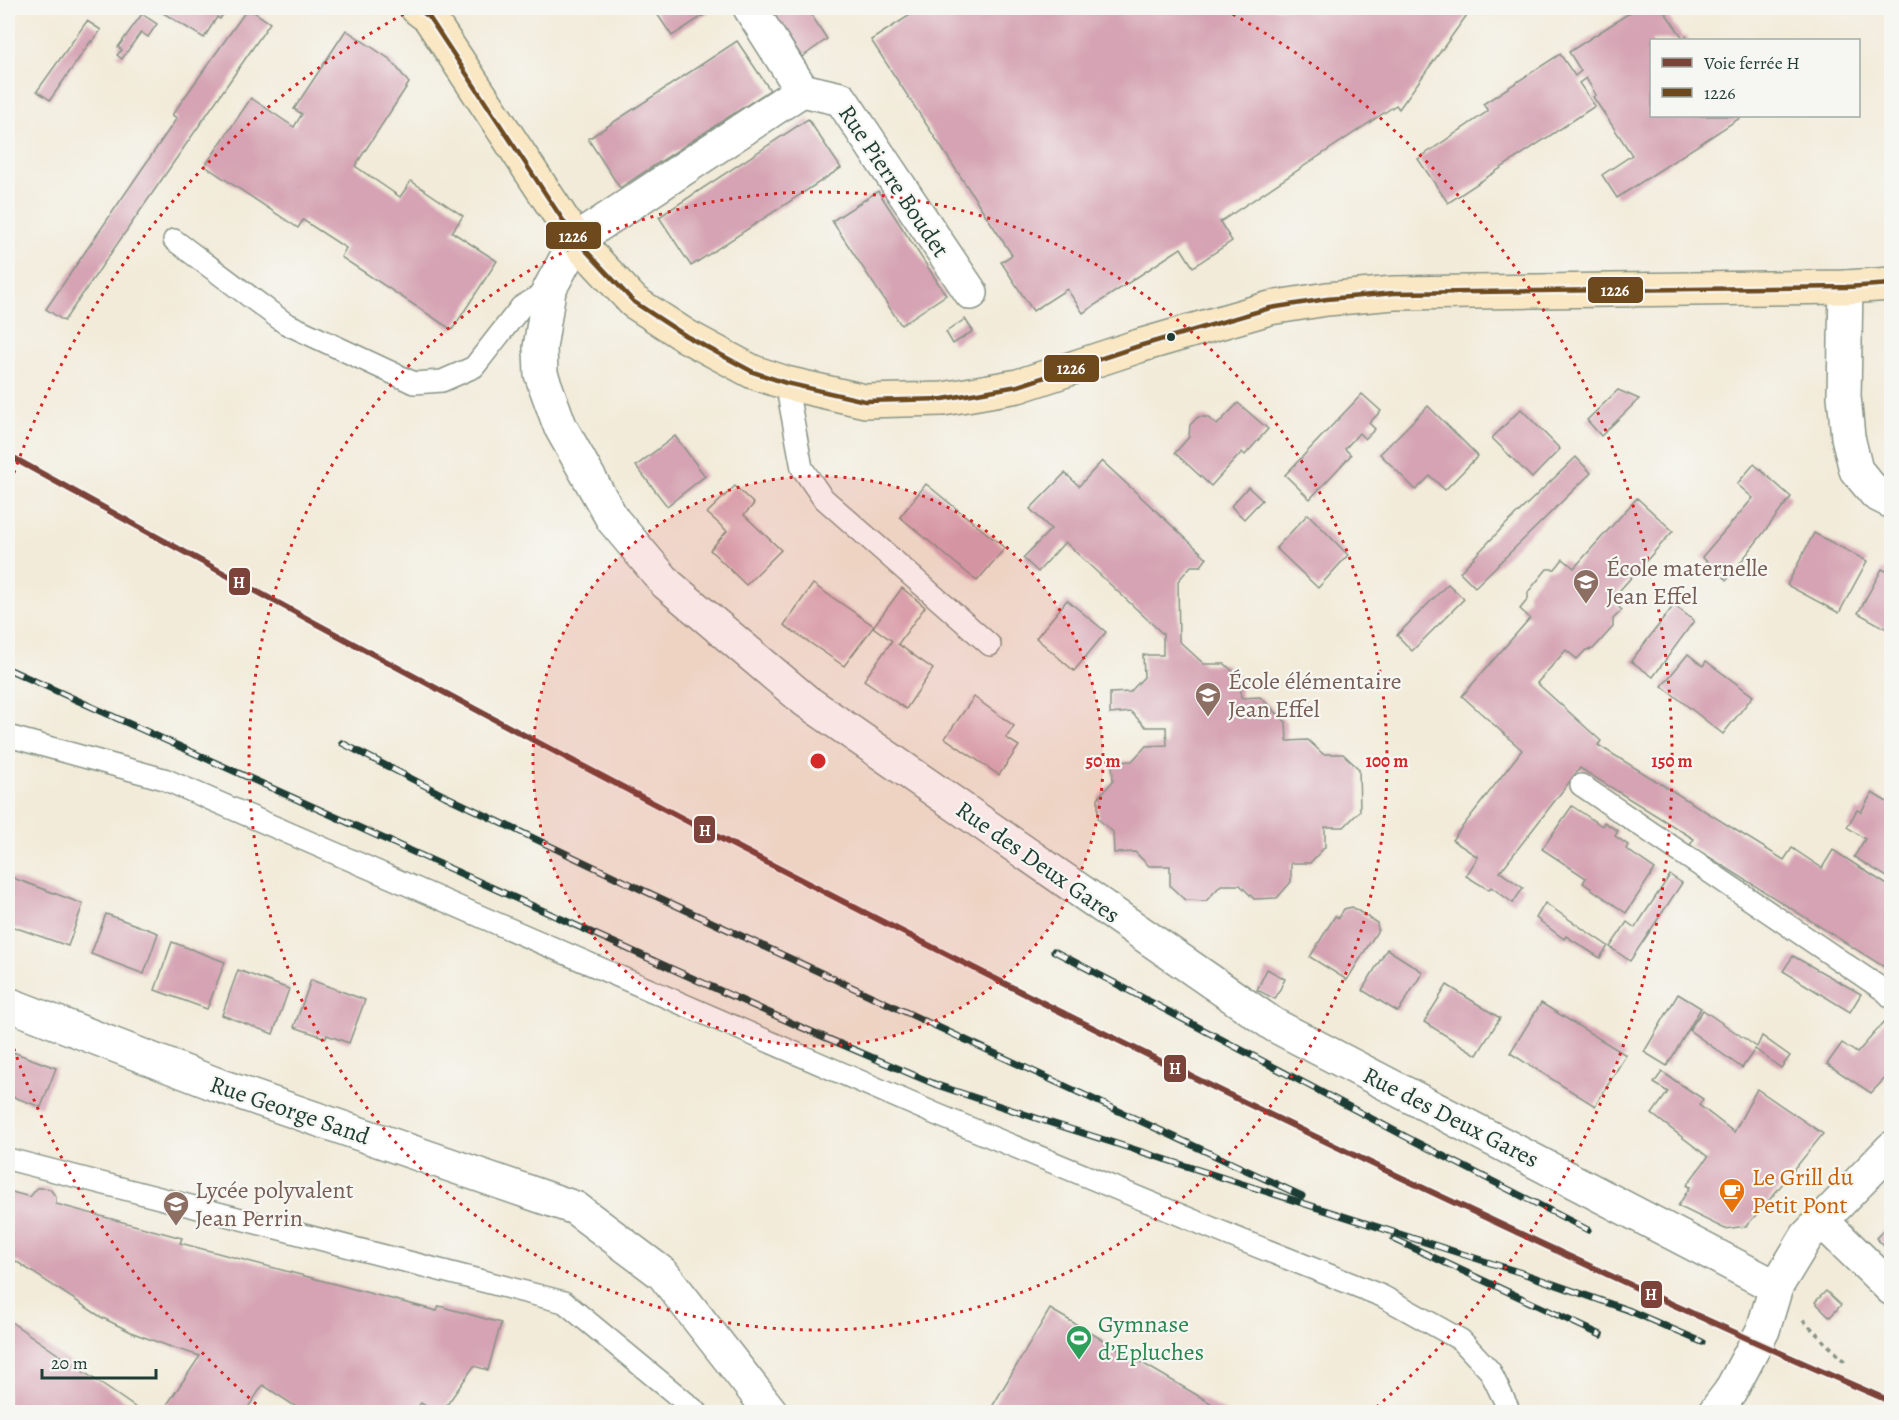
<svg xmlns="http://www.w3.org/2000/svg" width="1899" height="1420" font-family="Alegreya,serif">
<rect width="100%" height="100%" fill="#f6f6f2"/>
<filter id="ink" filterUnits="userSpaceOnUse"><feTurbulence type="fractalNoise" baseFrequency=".0167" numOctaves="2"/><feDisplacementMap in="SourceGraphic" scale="12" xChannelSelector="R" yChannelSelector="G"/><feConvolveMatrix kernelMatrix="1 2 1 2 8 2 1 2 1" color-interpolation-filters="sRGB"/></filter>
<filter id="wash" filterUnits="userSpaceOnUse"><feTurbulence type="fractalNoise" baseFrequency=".008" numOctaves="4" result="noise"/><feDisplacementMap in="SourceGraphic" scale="24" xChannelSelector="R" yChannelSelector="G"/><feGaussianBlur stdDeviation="1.35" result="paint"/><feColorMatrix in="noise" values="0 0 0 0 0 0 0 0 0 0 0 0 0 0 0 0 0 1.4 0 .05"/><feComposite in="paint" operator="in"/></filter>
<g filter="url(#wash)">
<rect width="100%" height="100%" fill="#f2ebd9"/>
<g id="blocks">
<g fill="#d5a3b3">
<polygon points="155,8 227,8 220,19 217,17 204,38"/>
<polygon points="248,8 270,23 64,321 46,309 177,118 172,115"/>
<polygon points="653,8 715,8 672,36"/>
<polygon points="769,8 807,8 827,39 802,57"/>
<polygon points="921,8 1472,8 1399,109 1396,105 1220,222 1232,241 1193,267 1181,248 1083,313 1067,289 1033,311 1001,262 1012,255 871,40"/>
<polygon points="1637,8 1662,8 1683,38 1686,36 1689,40 1652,40 1652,116 1738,116 1740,118 1617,198 1602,175 1632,155 1593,97 1596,95 1586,78 1579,83 1595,106 1448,203 1418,159 1488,111 1483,104 1560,54 1575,76 1581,71 1569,52"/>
<polygon points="142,14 157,24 148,37 141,32 122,59 117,55 122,50 118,47"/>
<polygon points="87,21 101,30 92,42 91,41 50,100 37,91"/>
<polygon points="346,30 391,60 409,83 355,166 400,197 411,181 463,216 452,232 497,261 452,330 341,257 346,248 303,220 298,228 205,166 251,98 294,127 302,114 294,109"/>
<polygon points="737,41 770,90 620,188 588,139"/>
<polygon points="808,119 841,168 691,266 659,217"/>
<polygon points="878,191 946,295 901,325 832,221"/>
<polygon points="965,319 973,331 953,344 946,332"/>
<polygon points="1618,390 1639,399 1601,436 1587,420"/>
<polygon points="1362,394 1381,411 1369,423 1375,429 1365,439 1359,433 1345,449 1351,455 1310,499 1285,475"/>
<polygon points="1238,403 1268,429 1245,455 1242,452 1211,486 1175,453 1189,437 1190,425 1198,417 1207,417 1217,425"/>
<polygon points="1428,406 1478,456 1445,490 1430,476 1416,490 1380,454"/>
<polygon points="1521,409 1560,449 1532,478 1492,438"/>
<polygon points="675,436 705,476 667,506 636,466"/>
<polygon points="1576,457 1591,473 1475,587 1460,572 1500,530"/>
<polygon points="1102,461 1207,558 1201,566 1191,566 1178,581 1179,641 1204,664 1225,664 1240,678 1241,698 1260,697 1286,722 1287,741 1308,740 1323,754 1343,754 1359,769 1360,811 1344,827 1325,827 1325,847 1310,863 1291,863 1291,882 1277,898 1254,899 1240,885 1221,885 1206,901 1185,900 1170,886 1170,866 1149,866 1135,852 1114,853 1113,832 1098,819 1098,798 1113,781 1112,762 1132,761 1146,746 1167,745 1166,727 1146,727 1131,712 1110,714 1110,693 1130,692 1144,677 1143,655 1163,655 1163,634 1065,542 1038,572 1023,558 1051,529 1030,509 1065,473 1079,486"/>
<polygon points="1754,464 1791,497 1727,580 1702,557 1753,498 1737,484"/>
<polygon points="926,484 1005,548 977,581 900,517"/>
<polygon points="735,486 754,504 744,515 781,550 746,585 710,550 727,531 707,513"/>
<polygon points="1248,487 1262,500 1244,519 1231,506"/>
<polygon points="1637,498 1673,531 1611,600 1622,610 1613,619 1613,627 1593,649 1586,650 1577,659 1566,650 1537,683 1601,741 1598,745 1784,860 1792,848 1822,868 1833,850 1892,888 1892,972 1690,845 1694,839 1580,768 1500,872 1523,888 1513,903 1491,887 1489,890 1466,876 1478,857 1452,840 1522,750 1462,696 1530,618 1520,609 1528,599 1528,592 1547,569 1555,569 1563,559 1574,568"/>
<polygon points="1308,514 1348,555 1318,588 1276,548"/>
<polygon points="1814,533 1867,561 1839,613 1787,585"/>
<polygon points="1882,569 1892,574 1892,632 1858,613"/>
<polygon points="813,584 874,626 844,666 784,625"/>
<polygon points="1448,584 1464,599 1412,651 1397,635"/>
<polygon points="902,588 925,607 898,644 933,669 906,709 864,680 892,641 873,627"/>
<polygon points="1067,600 1106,632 1074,671 1036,638"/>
<polygon points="1674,605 1694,621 1653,677 1631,661"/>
<polygon points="1688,654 1703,666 1706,661 1753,696 1723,734 1662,686"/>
<polygon points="974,697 1014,726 1006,738 1019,746 999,775 945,738"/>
<polygon points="1872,793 1892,805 1892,880 1854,857 1865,839 1847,827 1857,810 1861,812"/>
<polygon points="1572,806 1602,826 1604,822 1618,831 1615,836 1628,845 1626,849 1655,869 1626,913 1583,883 1586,878 1542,849"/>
<polygon points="1670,875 1682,883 1630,961 1610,947 1627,922 1635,928"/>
<polygon points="8,876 83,904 68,946 8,925"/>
<polygon points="1545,903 1608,946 1600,958 1566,936 1564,939 1536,918"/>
<polygon points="1352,907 1377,923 1378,930 1347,980 1310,957 1335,916 1339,918 1344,909"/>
<polygon points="106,914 158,933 144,974 91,954"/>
<polygon points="172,942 225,962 207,1009 155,990"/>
<polygon points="1387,949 1423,972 1398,1012 1362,990"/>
<polygon points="1793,956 1861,994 1850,1012 1783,971"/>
<polygon points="1267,969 1285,979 1275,999 1257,990"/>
<polygon points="238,970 289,989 273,1034 222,1015"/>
<polygon points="311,980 365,1000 349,1043 327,1035 326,1038 294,1027"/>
<polygon points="1447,985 1500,1018 1477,1055 1424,1022"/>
<polygon points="1678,994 1701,1008 1667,1066 1644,1052"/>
<polygon points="1541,1003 1626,1055 1595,1106 1510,1053"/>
<polygon points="1703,1010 1757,1047 1762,1036 1790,1056 1781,1068 1755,1049 1742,1068 1689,1030"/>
<polygon points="1885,1021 1892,1027 1892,1071 1871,1093 1827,1064 1842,1043 1857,1053"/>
<polygon points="10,1051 56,1068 41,1107 8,1095 8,1059"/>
<polygon points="1662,1072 1703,1099 1699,1105 1734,1132 1757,1089 1823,1134 1766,1204 1746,1226 1725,1229 1678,1206 1690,1187 1687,1186 1688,1183 1708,1157 1652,1114 1668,1092 1654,1083"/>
<polygon points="37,1188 44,1188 50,1189 56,1197 56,1204 182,1238 180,1243 437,1311 439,1306 501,1323 488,1370 474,1366 442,1412 435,1412 421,1403 413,1412 372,1412 363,1407 359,1412 304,1412 263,1385 245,1412 162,1412 200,1356 171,1347 133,1333 101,1317 8,1256 8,1191 30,1197"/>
<polygon points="1892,1222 1892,1254 1876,1238"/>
<polygon points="1826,1291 1841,1305 1830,1317 1815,1302"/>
<polygon points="1050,1309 1226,1412 989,1412"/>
<polygon points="8,1320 142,1412 8,1412"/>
</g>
</g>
</g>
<g filter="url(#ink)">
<use href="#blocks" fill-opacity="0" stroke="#889486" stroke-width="1.5"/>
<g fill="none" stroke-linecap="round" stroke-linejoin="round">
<g stroke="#889486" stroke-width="24">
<g id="lane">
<polyline points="174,240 285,323 414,383 442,381 474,367 521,307 549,290"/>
<polyline points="786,383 802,468 822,497 990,645"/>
<polyline points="8,736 164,779 938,1115 1241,1240 1382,1296 1461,1340 1490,1371 1509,1410 1509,1412"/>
<polyline points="1581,785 1885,991 1892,998"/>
<polyline points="8,1159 564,1302 697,1412"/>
</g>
</g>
<g stroke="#889486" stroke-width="36">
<g id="street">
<polyline points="750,8 802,90 576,240 549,290 540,348 541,374 560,426 613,520 667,584 806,701 1274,1025 1776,1287"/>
<polyline points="802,90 841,99 971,293"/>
<polyline points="1846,287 1844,396 1848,437 1856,470 1876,494 1892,502"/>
<polyline points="8,1004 218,1085 575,1208 663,1274 771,1412"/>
<polyline points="1822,1221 1892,1289"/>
<polyline points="1715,1412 1730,1392 1763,1330 1776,1287 1807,1236 1892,1148"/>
</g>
</g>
<g stroke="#889486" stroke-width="36">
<polyline id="secondary" points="417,8 429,17 576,240 634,302 686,336 753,372 786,383 865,401 943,399 1018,386 1139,346 1270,308 1327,299 1394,293 1846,287 1892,284"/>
</g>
<polyline stroke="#889486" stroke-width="4" stroke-dasharray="4.5 4.5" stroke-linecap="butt" points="1803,1320 1845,1362"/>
<use href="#lane" stroke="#fff" stroke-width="21"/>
<use href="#street" stroke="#fff" stroke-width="33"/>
<use href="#secondary" stroke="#fae7c3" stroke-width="33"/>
<g stroke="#1f3d34" stroke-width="7">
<g id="rail">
<polyline points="8,669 803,1028 937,1085 1048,1122 1525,1274 1628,1310 1702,1342"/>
<polyline points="342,743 445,796 634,886 1302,1196"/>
<polyline points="1054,951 1414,1141 1588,1230"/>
<polyline points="1394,1239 1601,1335"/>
</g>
</g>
<use href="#rail" stroke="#f6f6f2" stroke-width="4.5" stroke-dasharray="14" stroke-linecap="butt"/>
<g stroke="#f6f6f2" stroke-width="9">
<polyline id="bus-1" points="417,8 429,17 576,240 634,302 686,336 753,372 786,383 865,401 943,399 1018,386 1139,346 1270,308 1327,299 1394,293 1846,287 1892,284"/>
</g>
<use href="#bus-1" stroke="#6e491e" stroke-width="4.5"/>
<g stroke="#f6f6f2" stroke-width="10">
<path id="rail-1" d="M8,455C460,705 915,946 1381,1168C1550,1248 1720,1328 1892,1402"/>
</g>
<use href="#rail-1" stroke="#7b4339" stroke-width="6"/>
</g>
</g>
<circle cx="818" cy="761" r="285" fill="#d62828" fill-opacity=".12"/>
<g fill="none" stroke="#d62828" stroke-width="3" stroke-dasharray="3 6">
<circle cx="818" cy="761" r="285"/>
<circle cx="818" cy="761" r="569"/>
<path d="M263 1410A854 854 0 0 1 8 1032M8 490A854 854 0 0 1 411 10M1225 10A854 854 0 0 1 1373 1410"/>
</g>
<defs>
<g id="school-pin" transform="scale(1.35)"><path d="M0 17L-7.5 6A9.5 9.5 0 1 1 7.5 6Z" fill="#8d6e63" stroke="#f6f6f2"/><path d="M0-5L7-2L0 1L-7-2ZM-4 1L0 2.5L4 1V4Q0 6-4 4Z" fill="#fff"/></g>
<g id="cafe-pin" transform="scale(1.35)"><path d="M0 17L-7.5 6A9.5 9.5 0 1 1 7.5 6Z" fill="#e8710a" stroke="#f6f6f2"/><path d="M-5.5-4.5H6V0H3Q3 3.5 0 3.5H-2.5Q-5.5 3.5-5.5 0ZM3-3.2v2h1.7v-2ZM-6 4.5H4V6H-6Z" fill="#fff"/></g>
<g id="stadium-pin" transform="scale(1.35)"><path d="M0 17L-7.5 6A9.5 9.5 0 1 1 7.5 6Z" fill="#2e9e5b" stroke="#f6f6f2"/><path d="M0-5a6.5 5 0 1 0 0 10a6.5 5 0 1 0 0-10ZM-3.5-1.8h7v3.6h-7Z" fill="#fff"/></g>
</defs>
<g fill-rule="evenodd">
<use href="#school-pin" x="1586" y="582"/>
<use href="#school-pin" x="1208" y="695"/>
<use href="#cafe-pin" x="1732" y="1191"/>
<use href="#school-pin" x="176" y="1204"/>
<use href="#stadium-pin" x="1079" y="1338"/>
</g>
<circle fill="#1f3d34" stroke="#f6f6f2" stroke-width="2" cx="1171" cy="337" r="5"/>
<g text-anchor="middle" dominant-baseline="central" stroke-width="4.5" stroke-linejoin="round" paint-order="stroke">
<g font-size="24" fill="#1f3d34" stroke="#f6f6f2">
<text transform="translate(894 181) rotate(56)">Rue Pierre Boudet</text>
<text transform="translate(1038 862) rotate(35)">Rue des Deux Gares</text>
<text transform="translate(290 1110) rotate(19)">Rue George Sand</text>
<text transform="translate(1451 1117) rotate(27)">Rue des Deux Gares</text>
</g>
<g font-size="24" fill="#785e54" stroke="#f6f6f2" text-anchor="start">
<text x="1606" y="568">École maternelle<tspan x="1606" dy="28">Jean Effel</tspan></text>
<text x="1228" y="681">École élémentaire<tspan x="1228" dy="28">Jean Effel</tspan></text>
<text x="195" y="1190">Lycée polyvalent<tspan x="195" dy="28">Jean Perrin</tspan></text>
</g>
<g font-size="24" fill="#c56008" stroke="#f6f6f2" text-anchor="start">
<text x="1752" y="1177">Le Grill du<tspan x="1752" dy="28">Petit Pont</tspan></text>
</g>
<g font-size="24" fill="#27864d" stroke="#f6f6f2" text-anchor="start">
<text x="1098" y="1324">Gymnase<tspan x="1098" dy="28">d’Epluches</tspan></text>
</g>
</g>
<circle cx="818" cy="761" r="9" fill="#d62828" stroke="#f6f6f2" stroke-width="3"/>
<g font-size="18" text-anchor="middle" font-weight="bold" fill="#d62828" stroke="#f6f6f2" stroke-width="4.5" stroke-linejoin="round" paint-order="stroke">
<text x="1103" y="767">50 m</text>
<text x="1387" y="767">100 m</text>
<text x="1672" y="767">150 m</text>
</g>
<g stroke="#f6f6f2" stroke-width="2">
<rect x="545" y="221" width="57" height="29" rx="6" fill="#6e491e"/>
<rect x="1587" y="276" width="57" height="28" rx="6" fill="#6e491e"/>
<rect x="1043" y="354" width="57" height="29" rx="6" fill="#6e491e"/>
<rect x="228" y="567" width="23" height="29" rx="6" fill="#7b4339"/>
<rect x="693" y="815" width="23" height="29" rx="6" fill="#7b4339"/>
<rect x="1163" y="1054" width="24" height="29" rx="6" fill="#7b4339"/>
<rect x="1640" y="1280" width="23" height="29" rx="6" fill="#7b4339"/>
</g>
<g font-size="16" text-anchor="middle" font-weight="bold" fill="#fff">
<text x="573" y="242">1226</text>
<text x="1615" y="296">1226</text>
<text x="1071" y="374">1226</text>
<text x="239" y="588">H</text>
<text x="705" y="836">H</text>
<text x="1175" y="1074">H</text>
<text x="1651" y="1300">H</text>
</g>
<rect width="1899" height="1420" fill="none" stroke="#f6f6f2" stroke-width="30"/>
<rect x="1650" y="39" width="210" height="78" fill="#f6f6f2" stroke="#a0aca6" stroke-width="1.5"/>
<rect x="1662" y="58" width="30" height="9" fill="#7b4339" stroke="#a0aca6" stroke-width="1.5"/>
<text x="1704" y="69" font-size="18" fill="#1f3d34">Voie ferrée H</text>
<rect x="1662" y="88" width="30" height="9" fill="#6e491e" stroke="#a0aca6" stroke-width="1.5"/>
<text x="1704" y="99" font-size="18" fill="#1f3d34">1226</text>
<path d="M42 1369v9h114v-9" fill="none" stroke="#1f3d34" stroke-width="3"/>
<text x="51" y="1369" font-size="18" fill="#1f3d34" stroke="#f6f6f2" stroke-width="4.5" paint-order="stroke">20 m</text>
</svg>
